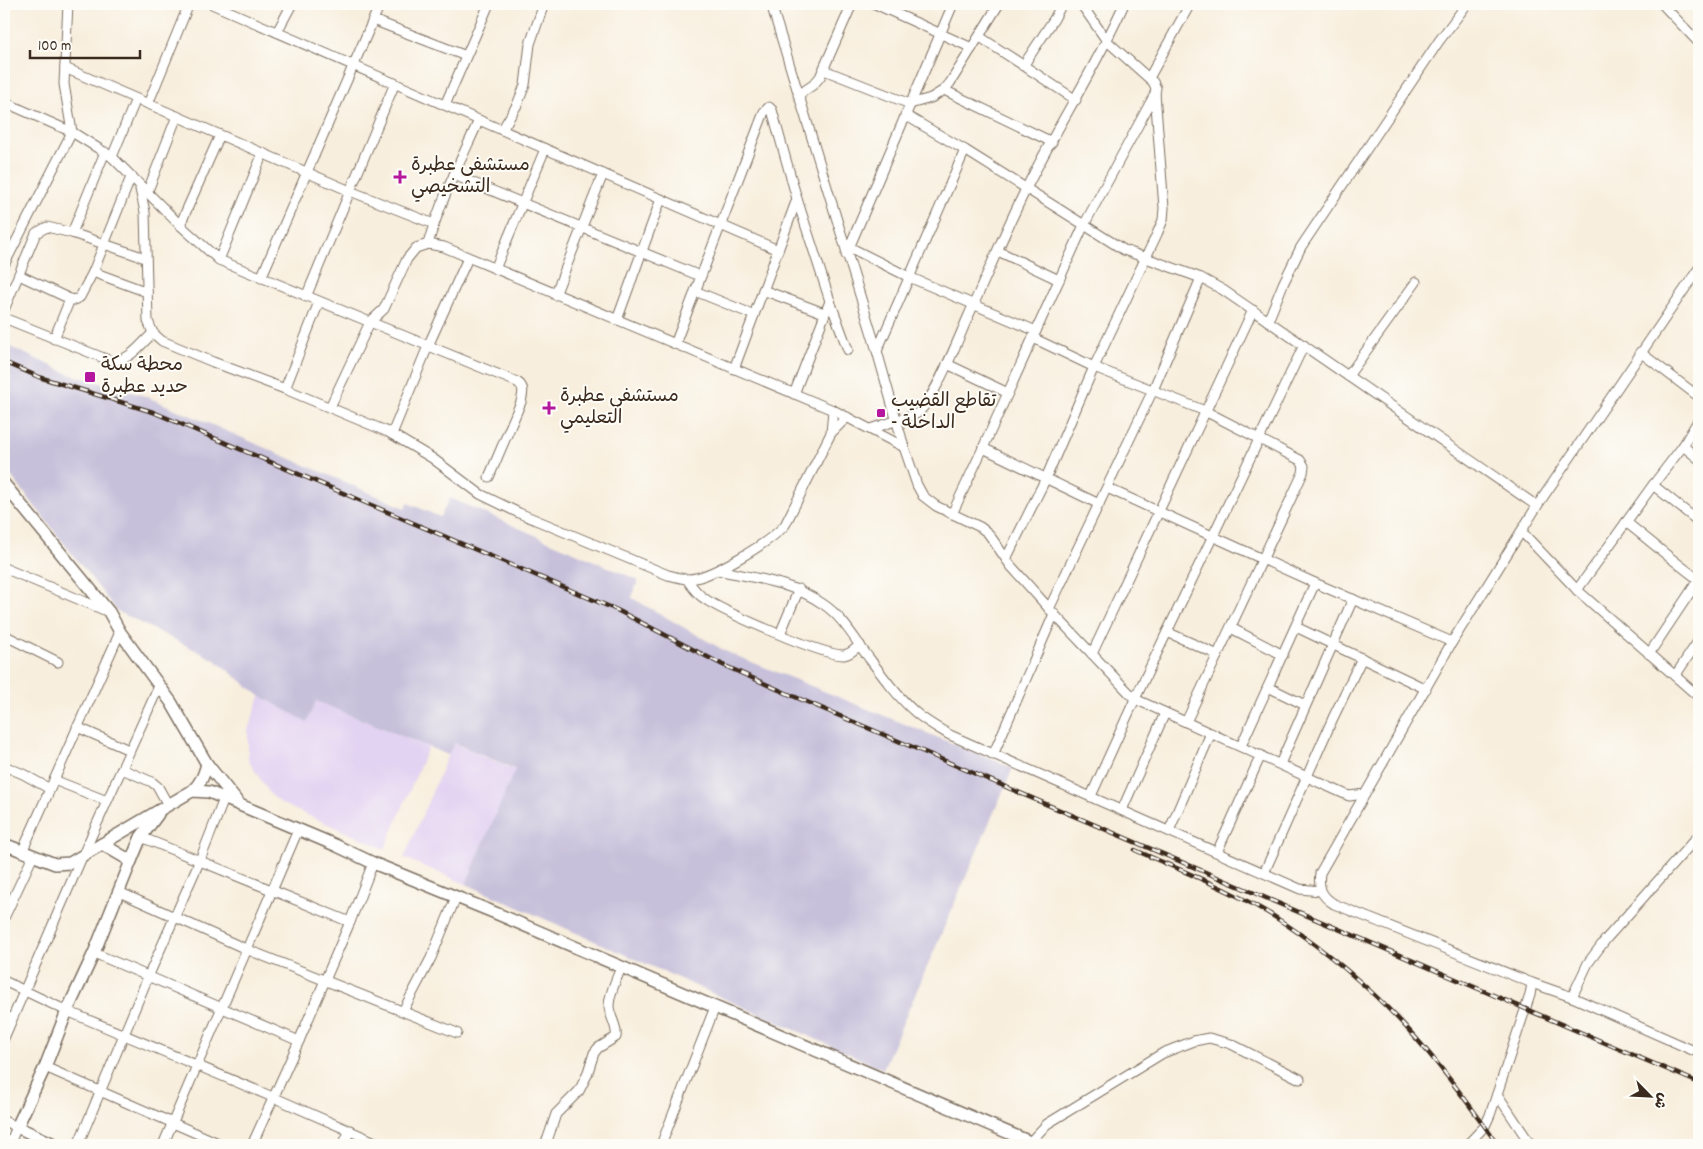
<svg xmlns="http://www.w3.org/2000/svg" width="1703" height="1149" font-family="Dekko,'Playpen Sans Arabic',sans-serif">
<rect width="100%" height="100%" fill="#fdfcf7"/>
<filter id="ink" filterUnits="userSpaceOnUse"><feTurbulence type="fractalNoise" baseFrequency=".02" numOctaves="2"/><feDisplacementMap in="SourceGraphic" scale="10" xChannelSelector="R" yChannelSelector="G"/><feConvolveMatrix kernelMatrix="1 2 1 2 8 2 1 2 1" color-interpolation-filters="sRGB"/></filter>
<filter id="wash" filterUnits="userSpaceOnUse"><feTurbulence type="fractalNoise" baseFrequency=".0096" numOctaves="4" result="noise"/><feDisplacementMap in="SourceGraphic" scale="20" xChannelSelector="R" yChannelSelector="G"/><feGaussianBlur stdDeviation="1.12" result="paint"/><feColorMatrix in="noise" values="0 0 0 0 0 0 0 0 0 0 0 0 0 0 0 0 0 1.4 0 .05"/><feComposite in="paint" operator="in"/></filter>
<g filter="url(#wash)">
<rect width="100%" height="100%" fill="#f8eedd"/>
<g fill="#e3d3f2">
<polygon points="260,696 307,722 316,701 428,747 385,849 282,804 270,794 248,760 248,730"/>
<polygon points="453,743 515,770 466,884 404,858"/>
</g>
<polygon fill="#c6c0da" points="4,344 69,374 145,396 405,508 408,503 440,517 450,498 638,580 632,598 727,652 1013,768 883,1069 466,884 515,769 454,743 448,755 316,701 307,722 260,696 215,660 117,611 4,467"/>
</g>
<g filter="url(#ink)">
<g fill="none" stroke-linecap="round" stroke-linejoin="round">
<g stroke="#7d6f61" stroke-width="11">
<g id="minor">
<polyline points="212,4 778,250"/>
<polyline points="771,4 877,351 904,447 917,485 923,496 936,506 980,527 988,533 1011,566 1054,614 1135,699 1349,796 1365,794"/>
<polyline points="875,4 972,48"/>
<polyline points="1662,4 1699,43"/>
<polyline points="373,20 466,56"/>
<polyline points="277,32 292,4"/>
<polyline points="980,37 1076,100"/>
<polyline points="1023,66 1054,19 1062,4"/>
<polyline points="65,68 350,191 434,224"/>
<polyline points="824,70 910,104 931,98 944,90 950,83 999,4"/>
<polyline points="1149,78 1190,4"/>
<polyline points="944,90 1052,142"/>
<polyline points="798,95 813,85 820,77 852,4"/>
<polyline points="4,102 72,132 112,157 180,225 219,260 370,322 384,309 407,259 416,248 428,244 444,247 833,410 904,447"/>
<polyline points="148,104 189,4"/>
<polyline points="445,105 489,4"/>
<polyline points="905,115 965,150 1124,250 1201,278 1223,290 1537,506"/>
<polyline points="502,130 517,105 525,85 530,44 544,4"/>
<polyline points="112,157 136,99"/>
<polyline points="454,175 700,276"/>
<path d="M140,189L145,212L148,321L153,333L162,341L213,362L285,389L388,432L432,458L480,494L519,513L668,575C674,576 681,579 687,579C709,580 771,541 785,525L831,433L847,417"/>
<polyline points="147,193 177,116"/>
<polyline points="180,225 220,135"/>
<polyline points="72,233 105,152"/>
<path d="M428,244C440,201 461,160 479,120"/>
<polyline points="849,247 909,277 1036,331"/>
<polyline points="998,251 1059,280"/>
<polyline points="846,255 953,4"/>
<polyline points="219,260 263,153"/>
<polyline points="4,265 72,132 64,84 68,4"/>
<polyline points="495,269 545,149"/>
<polyline points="93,272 147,292"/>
<polyline points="19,275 70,299 75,300 80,297 93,272 131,177"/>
<polyline points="261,278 380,4"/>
<polyline points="763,290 824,313"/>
<polyline points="695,291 754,315"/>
<polyline points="555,295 603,174"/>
<polyline points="306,297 395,83"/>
<polyline points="4,310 36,233 47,227 72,233 145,258"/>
<path d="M4,318L111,361C129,362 140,345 153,333"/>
<polyline points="617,320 661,199"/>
<polyline points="1268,321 1283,284 1301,247 1439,41 1467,4"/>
<polyline points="1033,338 1094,367 1205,411 1300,460 1304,466 1303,473 1186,722"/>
<polyline points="54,339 70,299"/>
<polyline points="675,344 764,112 769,107 772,110 797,199 830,301 848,350"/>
<polyline points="877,351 965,150"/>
<polyline points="1640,352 1699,397"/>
<polyline points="947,364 1008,393"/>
<polyline points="734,369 797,199"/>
<polyline points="1348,376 1416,282"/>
<polyline points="285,389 319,302"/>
<polyline points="794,394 830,301"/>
<path d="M330,407L370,322L517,382C525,387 523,393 521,402L489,477"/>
<path d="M871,429L916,414C933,404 959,337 968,317C987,275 1005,231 1026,189C1057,126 1096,68 1124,4"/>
<polyline points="831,433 833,410"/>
<polyline points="392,434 428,346 468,258"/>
<polyline points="1683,446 1699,459"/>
<polyline points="983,448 1099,504"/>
<polyline points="1653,485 1699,522"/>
<polyline points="1107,488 1315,583 1452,642"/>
<polyline points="952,514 983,448 1084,225 1155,94"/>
<polyline points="1626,522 1668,556 1699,580"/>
<polyline points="1522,532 1577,590 1699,697"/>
<polyline points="1006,559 1046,478 1094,367 1157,234 1163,220 1164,208 1155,93 1156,88 1153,82 1107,41 1081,4"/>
<polyline points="4,568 109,612"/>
<path d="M718,570C755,578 791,582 823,604C840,615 851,633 863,650C879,671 895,694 915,712C925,721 938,728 950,735L1300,889L1320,891"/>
<path d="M687,579C692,587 697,594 705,599C724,612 824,656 844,655C851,654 855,649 860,645"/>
<polyline points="1577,590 1653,485 1683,446 1699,419"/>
<polyline points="1049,609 1153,390 1201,278"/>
<polyline points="1296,627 1426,689"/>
<polyline points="1231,628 1283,655"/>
<polyline points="1167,632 1218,655"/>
<polyline points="780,634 799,589"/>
<polyline points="4,635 58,662"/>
<polyline points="1092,654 1253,310"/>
<polyline points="1649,654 1699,579"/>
<polyline points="1675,676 1699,640"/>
<polyline points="1268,687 1305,705"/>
<polyline points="77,727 129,750"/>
<polyline points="1241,746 1315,583"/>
<polyline points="993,755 1054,614"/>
<polyline points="1280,764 1353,599"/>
<polyline points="4,766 23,774 50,789"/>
<polyline points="122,769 152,782 158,787 168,805"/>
<polyline points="54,780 107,801"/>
<polyline points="1091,796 1135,699 1304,345"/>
<polyline points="1122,810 1165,713"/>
<polyline points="1169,831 1211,733"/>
<polyline points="141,837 350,922"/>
<polyline points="22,852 120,632"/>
<polyline points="1217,852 1261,755"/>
<polyline points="1264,873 1333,718 1362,658"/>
<polyline points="119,892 246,949 457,1033"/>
<polyline points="4,918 33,856"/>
<polyline points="94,953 299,1041"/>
<polyline points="4,981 67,1011 275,1098 382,1145"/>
<polyline points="1532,983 1572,997 1699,1053"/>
<polyline points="1572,997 1588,963 1606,939 1699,835"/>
<polyline points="403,1011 431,958 456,897"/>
<polyline points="4,1038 82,857 159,686"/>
<polyline points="45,1067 223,1145"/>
<polyline points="1497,1094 1531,1145"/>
<polyline points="4,1121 17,1127 9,1145"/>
<polyline points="1030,1142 1047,1124 1163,1053 1194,1041 1209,1038 1231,1044 1300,1079"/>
<polyline points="78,1145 148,977 200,860 224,799"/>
<polyline points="163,1145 298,830"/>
<polyline points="252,1145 299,1041 350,922 373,863"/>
<polyline points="343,1145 350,1130"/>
<path d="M544,1145L548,1138L556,1114L579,1091L587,1075L594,1053L598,1048L616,1037C618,1026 609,1016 609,1006C609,993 617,979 621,967"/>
<polyline points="661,1145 715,1007"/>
<path d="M1467,1145L1485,1126L1490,1115L1530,995L1532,983L1334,904C1321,896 1318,888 1320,873L1452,642L1537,506L1699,268"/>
</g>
</g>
<g stroke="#7d6f61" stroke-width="14">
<g id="major">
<polyline points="4,484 109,612 120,632 171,702 207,764 239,804"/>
<path d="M192,791C201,783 204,775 207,764"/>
<polyline points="4,844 55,864 70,863 102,844 131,861 94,953 67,1011 45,1067 17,1127 56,1145"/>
<polyline points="102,844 192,791 209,792 335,845 373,863 493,912 1037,1145"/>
<polyline points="131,861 141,837 158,814"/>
</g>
</g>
<use href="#minor" stroke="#fff" stroke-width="9"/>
<use href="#major" stroke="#fff" stroke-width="11"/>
<g stroke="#3b2a1e" stroke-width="4.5">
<g id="rail">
<polyline points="4,362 39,377 153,412 617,610 723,665 786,693 1699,1083"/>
<path d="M1135,850C1186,873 1238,892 1284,923C1332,955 1377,994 1415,1037C1445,1071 1472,1108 1498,1145"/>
</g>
</g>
<use href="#rail" stroke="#fdfcf7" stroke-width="2.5" stroke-dasharray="8" stroke-linecap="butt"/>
</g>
</g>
<g fill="#b5179e" stroke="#fdfcf7" stroke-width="2">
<path d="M397.5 169.5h5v5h5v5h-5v5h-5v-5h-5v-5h5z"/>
<rect x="84" y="371" width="12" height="12" rx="2.5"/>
<path d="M546.5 400.5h5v5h5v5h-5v5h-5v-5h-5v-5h5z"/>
<rect x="876" y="408" width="10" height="10" rx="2.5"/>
</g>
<g text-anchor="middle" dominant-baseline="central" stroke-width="4" stroke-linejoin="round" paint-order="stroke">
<g font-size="19" fill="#3b2a1e" stroke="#fdfcf7" text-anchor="start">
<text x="411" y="166">مستشفى عطبرة<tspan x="411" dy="22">التشخيصي</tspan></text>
<text x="101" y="366">محطة سكة<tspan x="101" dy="22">حديد عطبرة</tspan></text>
<text x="560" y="397">مستشفى عطبرة<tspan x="560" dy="22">التعليمي</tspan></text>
<text x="891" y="402">تقاطع القضيب<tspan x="891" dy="22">- الداخلة</tspan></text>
</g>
</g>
<rect width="1703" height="1149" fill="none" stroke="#fdfcf7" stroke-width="20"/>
<g transform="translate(1650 1096) rotate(114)" stroke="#fdfcf7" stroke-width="4" paint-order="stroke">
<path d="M0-4L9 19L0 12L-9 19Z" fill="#3b2a1e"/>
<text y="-8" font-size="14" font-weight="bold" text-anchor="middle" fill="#3b2a1e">ش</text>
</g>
<path d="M30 50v8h110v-8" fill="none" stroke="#3b2a1e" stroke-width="2.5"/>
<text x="38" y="50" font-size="15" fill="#3b2a1e" stroke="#fdfcf7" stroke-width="4" paint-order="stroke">100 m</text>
</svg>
